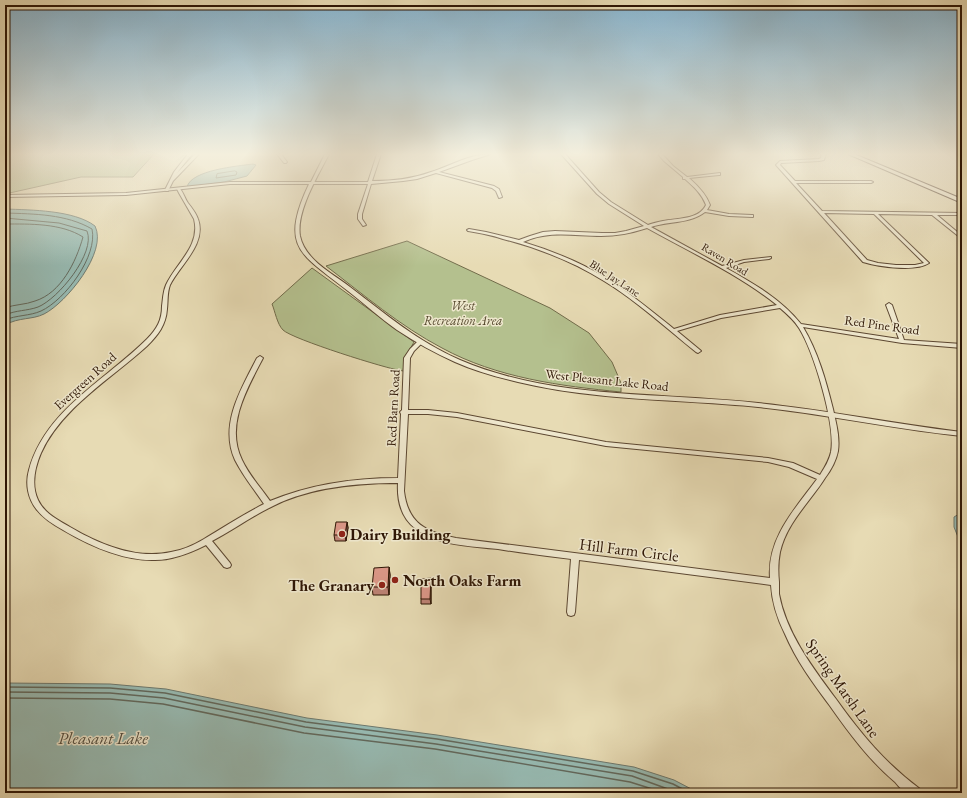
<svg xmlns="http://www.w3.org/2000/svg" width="967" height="798" font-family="'EB Garamond',serif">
<rect width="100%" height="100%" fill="#e7dbb4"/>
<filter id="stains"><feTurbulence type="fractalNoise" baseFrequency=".005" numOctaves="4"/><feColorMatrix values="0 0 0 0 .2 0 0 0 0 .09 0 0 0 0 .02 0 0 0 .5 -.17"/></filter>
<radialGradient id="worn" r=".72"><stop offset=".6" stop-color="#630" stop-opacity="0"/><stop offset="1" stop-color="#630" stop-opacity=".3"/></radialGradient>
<g fill="#b4c08e" stroke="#716b4a">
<polygon points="5,154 154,154 133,177 81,177 5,194"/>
<path d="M407,241L550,308L589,333L612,362L621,383V392C561,386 497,378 442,348C400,326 364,295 326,266Z"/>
<path d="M312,268L414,342L405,358L403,371C387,369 292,339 283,330C277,324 275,311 272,304Z"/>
</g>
<g fill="#97bab2" stroke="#6d786d">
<path d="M253,164L256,165L247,176L224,182L187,187C191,170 238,166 253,164Z"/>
<path d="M5,209C31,210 74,210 95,226C108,252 66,303 44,314C32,320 19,317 5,325Z"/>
<polygon points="959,514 962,514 962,539 958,537 954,527 954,517"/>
<polygon points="5,683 110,684 166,689 307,718 437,735 634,767 674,780 699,793 5,793"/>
</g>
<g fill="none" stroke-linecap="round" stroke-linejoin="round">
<g stroke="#62685c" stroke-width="1">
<polygon points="235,171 237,172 236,175 216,178 217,174"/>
<path d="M5,213C35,214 66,214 92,229C98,256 65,300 41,311C30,316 16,315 5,320"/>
<path d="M5,218L59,223L87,231C96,253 58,299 38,307C27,311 16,310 5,315"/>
<path d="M5,224C30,224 61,223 83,237C76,262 61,293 35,301C25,305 15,304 5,308"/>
</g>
<g stroke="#62685c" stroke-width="1.5">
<polyline points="5,687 110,688 165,693 306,722 437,739 633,771 673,784 690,793"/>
<polyline points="5,692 110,693 164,698 305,727 436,744 632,776 679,793"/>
<polyline points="5,698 110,699 163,704 304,733 435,749 630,782 665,793"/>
</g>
<g stroke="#5c4731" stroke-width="2">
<g id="minor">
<polygon points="188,154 192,154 177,173 195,154 199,154 173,181 168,191 166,191 165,190 174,172"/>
<polygon points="277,154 281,154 287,162 286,163 284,163"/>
<path d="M377,154H381L372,181C392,181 412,179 431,172C450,166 470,154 491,154L472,160L439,172L494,186L499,189L502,197L499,198L496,191L492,188L436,173L417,179L403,181L371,184L362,214V219L366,225L363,226L358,219V214L368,184H313L311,183L313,182H368Z"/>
<path d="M561,154H565L599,192L611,202L648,225C653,223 658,222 663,221C677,218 699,220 706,205C702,194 694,187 685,179H683V177L664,161L658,154H662L673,166L687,177L720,173V175H719L689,178C698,186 706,194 710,205L707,210L729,214L752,215H753V217L729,216L705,212C690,224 668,221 651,227L722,266L744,260L771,257V258L769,259L744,262L726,268C753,283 781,299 801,324L899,339L886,305L889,303L892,305L904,340L962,344V348L902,343L803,327C818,352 826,381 833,409C836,423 840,437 838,451C836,461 831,470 825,478C810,502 787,522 780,552C778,562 778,572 779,582C779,585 779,590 779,594C786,633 813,668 836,699C861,734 885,763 920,789L921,793C917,793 913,794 909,793C904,792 898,786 895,782C869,760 849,733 830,706C813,683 796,660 785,634C777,618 772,602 771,585L579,560L575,612L574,615L571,616L568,615L567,612L571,559C547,556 522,553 498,549C471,546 438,546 416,529C401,518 397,500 398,483C356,483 311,487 273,506C252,516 233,530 212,541L230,563L231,565L230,567L227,568L224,567L206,545C190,553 173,560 155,560C123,561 90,546 63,530C54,525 44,519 37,510C28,499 25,484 29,470C45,410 106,380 147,339C157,329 162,320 162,306C163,299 163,292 166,285C176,263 201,246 194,219L179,193L177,189L179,188C183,191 185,199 188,203C192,208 196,213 198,219C207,244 180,265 170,285C167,293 168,301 167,309C166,325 158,335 147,346C112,378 61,408 41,453C35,467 31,485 38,500C44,513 58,520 70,527C99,544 136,560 171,552C183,550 194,545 204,539C224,527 244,514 264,504C254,489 243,476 235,460C219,425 241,389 257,358L260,356L263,358C247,389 225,425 242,460C249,475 261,488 270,501C311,484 354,478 398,478L401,414L400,412L402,410L404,358L410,349L418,341L420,340L423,342L414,351L410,358L408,410H428L457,413L606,442L768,458L793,463L820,475C825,467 829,461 831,452C836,425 814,352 799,328C794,320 787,314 780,308L721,318L677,331L700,350L701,351L698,353L696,352C666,328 637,301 604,281C574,262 538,248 503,239C492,235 479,233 468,231L467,230L469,229L486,232L519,240L530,236L543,232L555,231L602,233H615L626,231L644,226L609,204L597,194ZM647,228C690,252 738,274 777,305L720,315L674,329C653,312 631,294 608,279C582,263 553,251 523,242C550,230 573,236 601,236C617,236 632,233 647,228ZM408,414H428L457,417L606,446L768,462L789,467L817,479C795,509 767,538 770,578L456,538C426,532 408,524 404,491Z"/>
<path d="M822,154H826L824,160L819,161L781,163L780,165L795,181H871L873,182L871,183H796L822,211L962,213V215H937L962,236V239L932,215L878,214L929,263C916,272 879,267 863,262L776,165L780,161L819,159L821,158ZM824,213L874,214L924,263L915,265H896L878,263L867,260Z"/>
</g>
</g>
<g stroke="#5c4731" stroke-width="2">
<path id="tertiary" d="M325,154H329C318,176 296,211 300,236C305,260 332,273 350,287C387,315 417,341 460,360C554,400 659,392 758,403C827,410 894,424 962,432V436C894,429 826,414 758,407C678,399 597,401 518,382C497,377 475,371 455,362C435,353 415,342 397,330C380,318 365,304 348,291C301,254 279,248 309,184H230L126,195L5,197V195L126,193L230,182H311Z"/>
</g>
<g stroke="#2e1605" stroke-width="2">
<g id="secondary">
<polygon points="848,154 854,154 962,199 962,203"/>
<polygon points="962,212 962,216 956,214 957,213"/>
</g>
</g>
<use href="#minor" fill="#efe8ce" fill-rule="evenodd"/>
<use href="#tertiary" fill="#efe8ce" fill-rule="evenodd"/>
<use href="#secondary" fill="#efe8ce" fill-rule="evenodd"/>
</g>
<g fill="#be8376" stroke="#2e1605">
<polygon points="347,522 348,528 346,541 335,541 334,535"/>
<polygon points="389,567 390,575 389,595 373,595 372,587"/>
<polygon points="431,578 431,604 421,604 421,599"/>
</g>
<g fill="#9b6a60" stroke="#2e1605">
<polygon points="347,522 348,528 346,541 345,535"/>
<polygon points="389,567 390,575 389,595 388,587"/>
<polygon points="431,578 431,604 430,599"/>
</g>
<g fill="#dd9889" stroke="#2e1605">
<polygon points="336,522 347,522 345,535 334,535"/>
<polygon points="389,567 388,587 372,587 374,568"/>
<polygon points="431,578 430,599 421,599 421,579"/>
</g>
<linearGradient id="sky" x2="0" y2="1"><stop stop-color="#87b6d2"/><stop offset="0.58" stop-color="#f4efdd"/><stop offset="1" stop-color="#f4efdd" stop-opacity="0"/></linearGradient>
<rect width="967" height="266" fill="url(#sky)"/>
<g fill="#8f2418" stroke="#efe8ce" stroke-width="1.5">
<circle cx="342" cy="534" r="4"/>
<circle cx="395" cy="580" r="4"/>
<circle cx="382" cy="585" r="4"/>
</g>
<g text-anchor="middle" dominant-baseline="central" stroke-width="3" stroke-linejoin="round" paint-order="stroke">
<g font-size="11" fill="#2e1605" stroke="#efe8ce">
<text transform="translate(725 259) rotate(31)">Raven Road</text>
<text transform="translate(615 278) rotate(33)">Blue Jay Lane</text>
</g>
<g font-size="13" font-style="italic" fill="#56492e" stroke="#efe8ce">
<text x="463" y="305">West<tspan x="463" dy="15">Recreation Area</tspan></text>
</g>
<g font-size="13" fill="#2e1605" stroke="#efe8ce">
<text transform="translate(882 325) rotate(8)">Red Pine Road</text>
<text transform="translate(607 380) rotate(6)">West Pleasant Lake Road</text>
<text transform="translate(85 381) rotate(-42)">Evergreen Road</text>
<text transform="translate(393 408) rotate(-87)">Red Barn Road</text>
</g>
<g font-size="16" font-weight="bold" fill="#2e1605" stroke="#efe8ce" text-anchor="start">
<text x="350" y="534">Dairy Building</text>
<text x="403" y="580">North Oaks Farm</text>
<text x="374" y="585" text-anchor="end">The Granary</text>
</g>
<g font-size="16" fill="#2e1605" stroke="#efe8ce">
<text transform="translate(629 550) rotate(7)">Hill Farm Circle</text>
<text transform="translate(843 688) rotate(55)">Spring Marsh Lane</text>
</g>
<g font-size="17" font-style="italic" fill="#534f42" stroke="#efe8ce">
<text x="103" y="738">Pleasant Lake</text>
</g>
</g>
<rect width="967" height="798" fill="none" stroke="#e7dbb4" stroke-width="20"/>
<rect x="6" y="6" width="955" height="786" fill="none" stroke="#2e1605" stroke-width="2"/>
<rect x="10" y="10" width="947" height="778" fill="none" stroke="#2e1605"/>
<rect width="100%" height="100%" filter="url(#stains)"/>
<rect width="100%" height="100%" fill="url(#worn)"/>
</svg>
